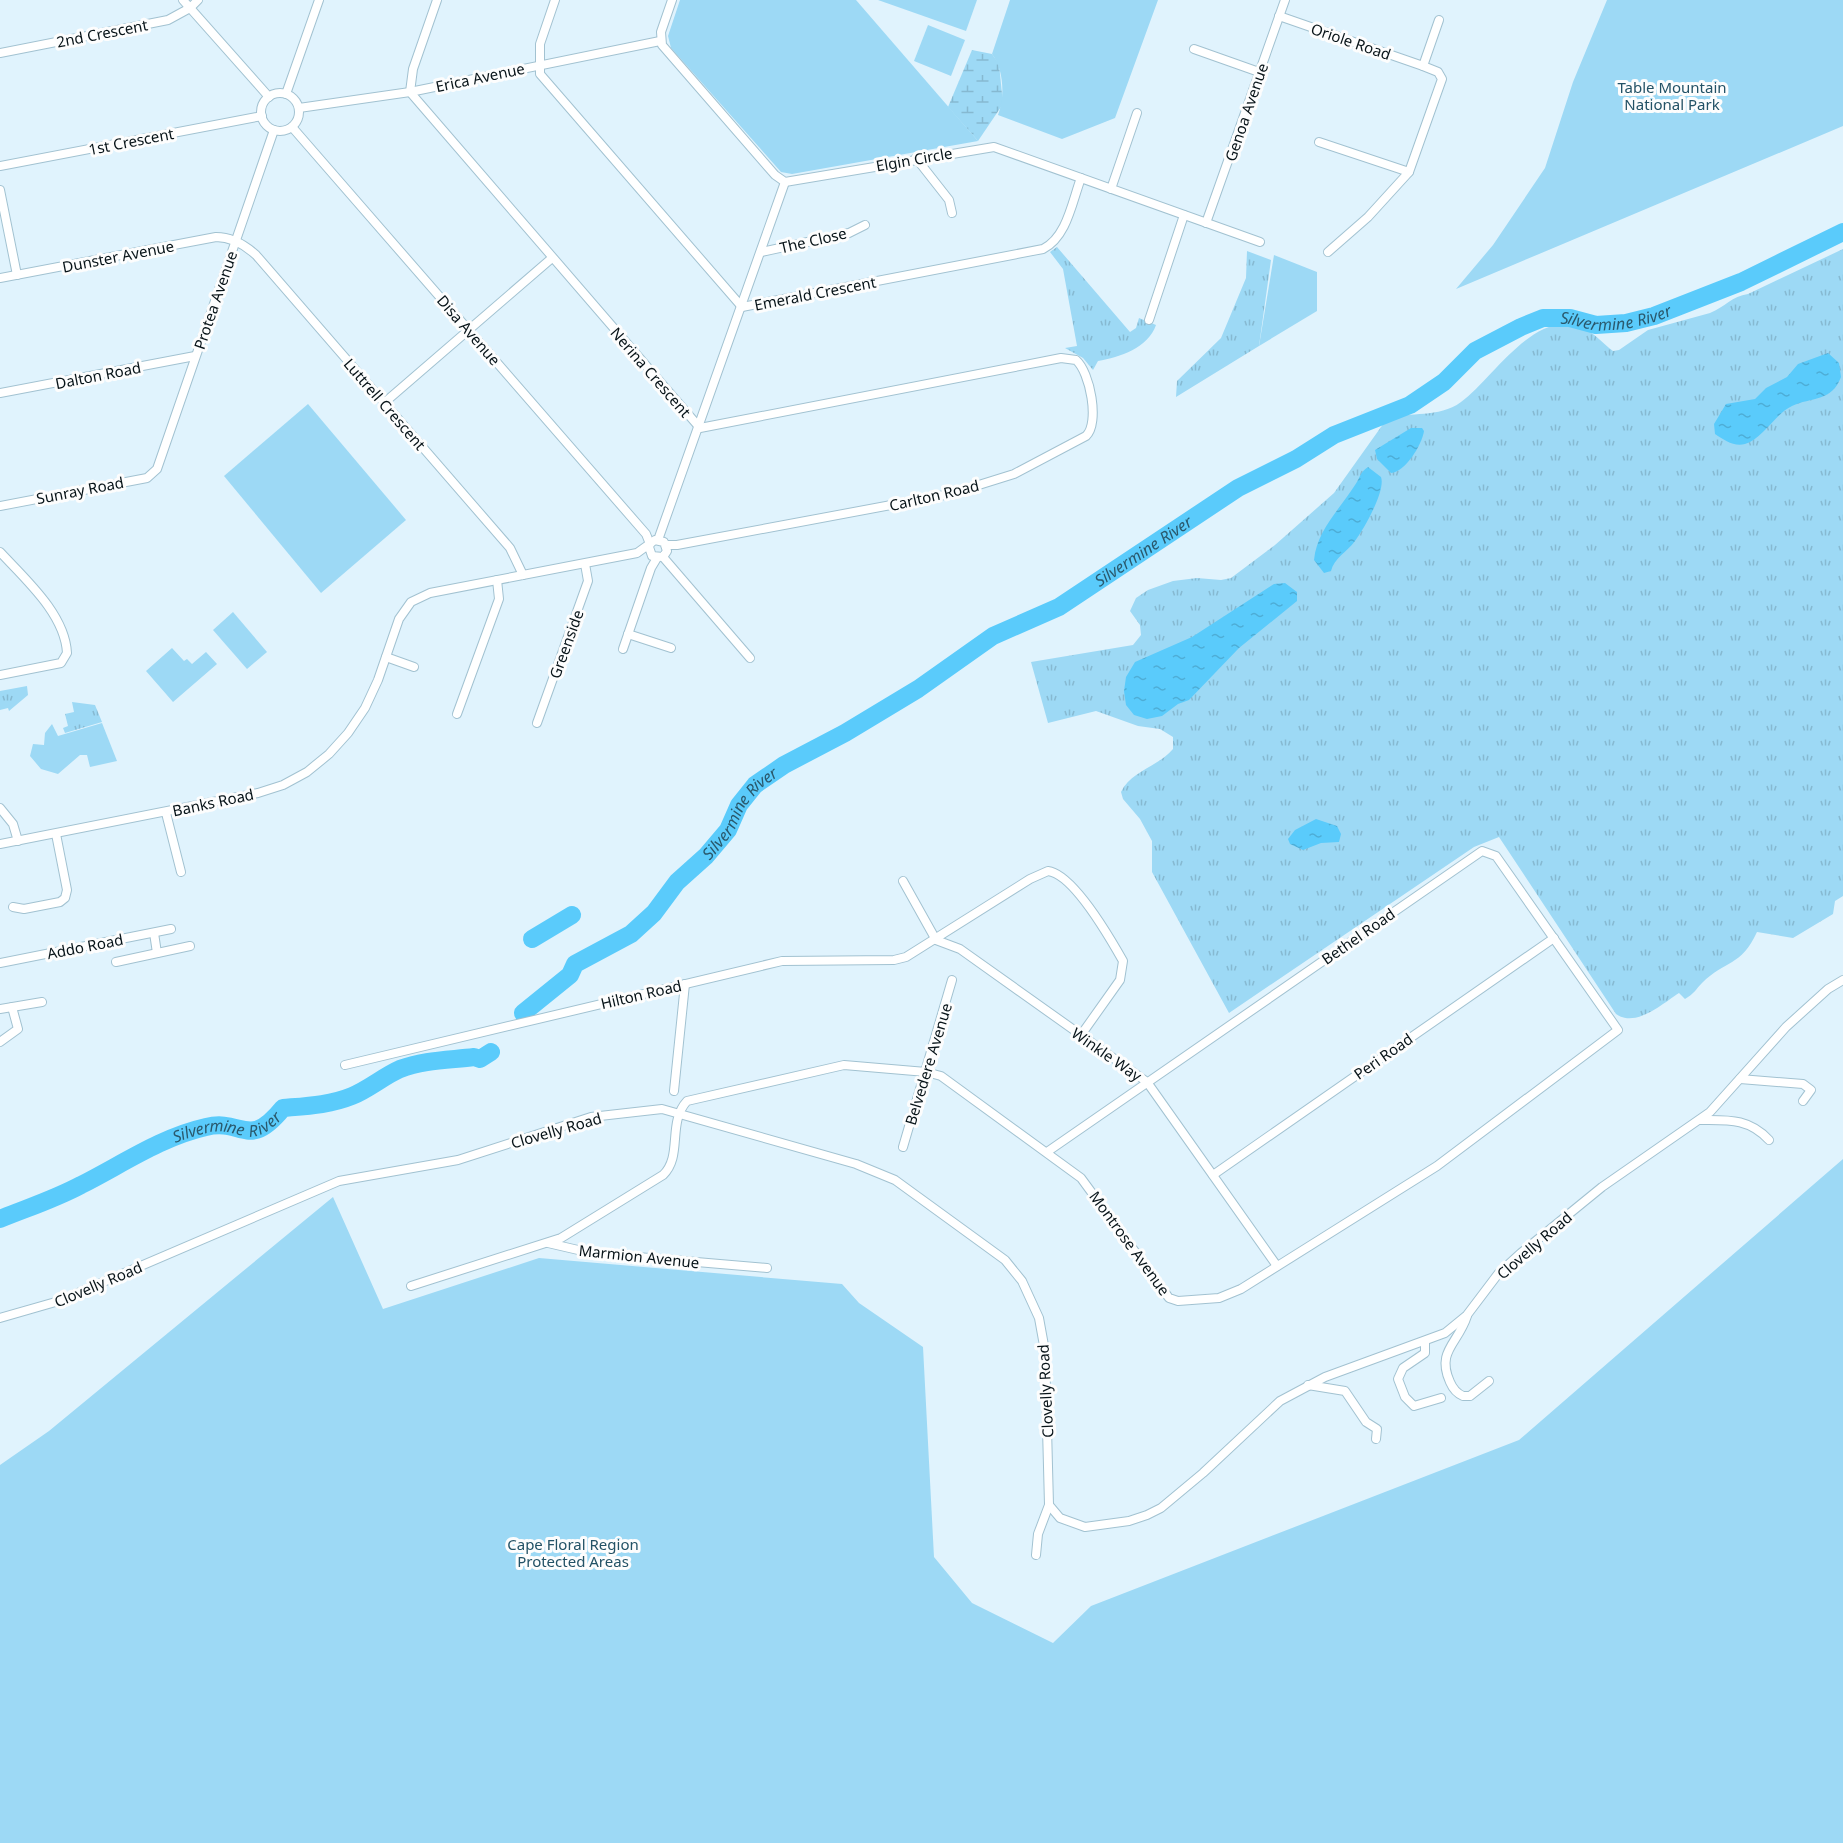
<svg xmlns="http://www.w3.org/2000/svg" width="1843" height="1843" font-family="'Noto Sans',sans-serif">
<defs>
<pattern id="grass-tufts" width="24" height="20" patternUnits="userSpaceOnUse" patternTransform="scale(1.5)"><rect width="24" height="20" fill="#9dd9f5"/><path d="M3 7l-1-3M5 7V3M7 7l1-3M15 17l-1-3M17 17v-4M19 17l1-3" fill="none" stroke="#86b9d1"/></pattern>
<pattern id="wetland-marsh" width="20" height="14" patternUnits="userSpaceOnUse" patternTransform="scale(1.5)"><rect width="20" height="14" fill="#9dd9f5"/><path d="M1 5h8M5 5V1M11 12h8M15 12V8" fill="none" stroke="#86b9d1"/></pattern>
<pattern id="water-ripples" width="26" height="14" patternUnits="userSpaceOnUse" patternTransform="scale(1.5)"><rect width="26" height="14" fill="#5acbfb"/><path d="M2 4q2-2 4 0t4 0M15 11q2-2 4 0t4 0" fill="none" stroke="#4dadd6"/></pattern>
</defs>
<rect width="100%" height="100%" fill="#e0f3fd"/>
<g fill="url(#grass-tufts)">
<path d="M1057,247L1130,332L1136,328L1139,318L1156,325C1148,348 1120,357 1098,361L1093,370L1083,358L1065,348L1077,346L1063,269L1050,252Z"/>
<path d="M1843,249V896L1835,901L1833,914L1793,938L1757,932C1741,967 1725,960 1702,983C1696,989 1694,994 1685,999L1679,993C1662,1004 1636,1028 1616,1014L1499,837L1474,847L1229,1013L1152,872V841L1140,819L1123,799L1121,792C1131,771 1159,766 1173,749V737L1160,729L1138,726L1096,711L1048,723L1031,662L1133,645L1141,635L1140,625L1130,611L1136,598L1148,590L1173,581L1197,578L1221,580L1231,578L1275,545L1334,493L1386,420C1411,410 1438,419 1461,402C1494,378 1536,305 1584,329C1596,334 1603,344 1613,351L1619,350L1648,330L1710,313C1725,307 1732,296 1748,294Z"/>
<polygon points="1247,251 1271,260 1259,346 1176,397 1177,381 1221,338 1246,278"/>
<polygon points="27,686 28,695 9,711 8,708 0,710 0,691"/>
<polygon points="72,702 95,705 102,722 65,733 63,728 68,726 65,714 74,712"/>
</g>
<polygon fill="url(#wetland-marsh)" points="972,50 992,54 999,64 1003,104 978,141 948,107"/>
<g fill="#9dd9f5">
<polygon points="680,0 856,0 978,141 792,174 781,172 671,48 668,36"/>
<polygon points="878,0 977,0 966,31"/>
<path d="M1010,0H1158L1115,118L1062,139L998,115C1005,97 1004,70 992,54Z"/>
<polygon points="1607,0 1843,0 1843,126 1456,289 1493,245 1545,168 1573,82"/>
<polygon points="928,25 965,40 951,76 914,61"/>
<polygon points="1274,255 1317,272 1317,311 1259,346"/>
<polygon points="308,404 406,520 321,593 224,476"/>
<polygon points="233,612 267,652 247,669 213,630"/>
<polygon points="172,648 184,661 187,659 192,664 206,652 217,664 173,702 146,671"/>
<polygon points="102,723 117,761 90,767 87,755 80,755 58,774 41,769 30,756 33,744 44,745 45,733 52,724 58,736"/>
<polygon points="1843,1159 1843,1843 0,1843 0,1465 49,1431 333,1197 383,1309 539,1258 842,1284 859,1303 923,1347 934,1557 972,1603 1053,1643 1091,1606 1519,1440"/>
</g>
<g fill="url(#water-ripples)">
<path d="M1828,353L1839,363L1841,377C1832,402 1811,397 1792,406C1776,413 1762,440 1745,444C1734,447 1724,440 1715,434L1714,424L1726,404L1755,399L1766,388L1787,377L1798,364Z"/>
<path d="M1411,428H1422L1424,431C1422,445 1405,472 1391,473L1377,459L1375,450Z"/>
<path d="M1368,467L1381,477C1386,490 1364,529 1355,541C1347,552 1334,558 1331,571L1324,573L1314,560C1317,530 1340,509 1355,485C1360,478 1360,472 1368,467Z"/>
<polygon points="1285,583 1297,592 1297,601 1239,648 1189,700 1178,704 1162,716 1147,719 1134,715 1126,705 1124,691 1126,677 1135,662 1192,637 1274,584"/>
<polygon points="1316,819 1337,826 1341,834 1339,842 1321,843 1303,850 1290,844 1288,839 1295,830"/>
</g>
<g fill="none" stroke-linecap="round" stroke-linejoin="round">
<g stroke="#5acbfb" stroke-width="18">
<polyline points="532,939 572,915"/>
<path id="s1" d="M523,1013L570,975L575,964L631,934L654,913L677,882L706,856L728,830L739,805L755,785L784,765L845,733L918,689L993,636L1059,607L1238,488L1296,459L1334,435L1410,405L1444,382L1475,351L1521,327L1543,318H1570L1596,325L1626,323L1654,316L1741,282L1843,232"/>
<path id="s2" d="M0,1219C27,1208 55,1199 81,1185C121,1165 161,1137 206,1127C243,1118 248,1151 283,1108C306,1106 330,1105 352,1096C369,1089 384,1076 400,1069C423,1060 450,1060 474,1057L480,1059L491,1052"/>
</g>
<g stroke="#a2c2d1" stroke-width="10">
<g id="minor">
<polyline points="183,0 269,97"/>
<path d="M437,0L413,69L410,92L700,428L1061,358L1076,360C1090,372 1100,423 1086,436L1014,474L950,494L677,545H666"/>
<path d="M555,0L540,44V74L742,307L1043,249C1067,237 1072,202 1081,178"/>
<polyline points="672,0 661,32 662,45 775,175 785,182 994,147 1260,242"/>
<polyline points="1279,16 1423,66 1438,72 1442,79 1409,172 1368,217 1328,252"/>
<polyline points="1194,49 1259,72"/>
<polyline points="0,53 168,20 190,8 198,0"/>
<polyline points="1423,66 1439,20"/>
<circle cx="280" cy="112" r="19"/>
<polyline points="286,94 319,0"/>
<polyline points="299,108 410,92 660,41"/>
<polyline points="292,127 646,534 650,544"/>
<polyline points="1319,142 1409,172"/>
<polyline points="916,158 949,200 952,213"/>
<polyline points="0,166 262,116"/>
<polyline points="1111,189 1137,113"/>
<polyline points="0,190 17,275"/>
<polyline points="1206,223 1285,0"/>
<polyline points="761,252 849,233 865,225"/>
<path d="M0,278L216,237C231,237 245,245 256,255L510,548L523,575"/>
<polyline points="1149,320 1184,215"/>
<polyline points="0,393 195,356"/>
<polyline points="384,403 552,258"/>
<polyline points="0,506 147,478 157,469 274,130"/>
<polyline points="658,540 785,182"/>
<path d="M0,552C25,579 65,614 67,653L61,663L0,675"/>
<polyline points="663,557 750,658"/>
<polyline points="628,634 671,648"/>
<polyline points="623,649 651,568 657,558"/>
<polyline points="386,657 414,667"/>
<polyline points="457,714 499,599 497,580"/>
<polyline points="537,723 588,581 585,564"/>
<polyline points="0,808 13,824 18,841"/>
<polyline points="166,813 181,872"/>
<polyline points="0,844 258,793 283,785 307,772 329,754 348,733 365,708 378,680 399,619 411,602 430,593 637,553 655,540 664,542 667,551 663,557 652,556 649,547"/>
<polyline points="903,881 936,940 960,949 1147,1082 1277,1266"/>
<polyline points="13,907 24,909 60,902 65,898 67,890 56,834"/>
<polyline points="154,933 157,953"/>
<polyline points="116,962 190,946"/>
<polyline points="0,963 171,929"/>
<polyline points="0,1009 42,1002"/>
<polyline points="0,1042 18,1029 12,1007"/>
<path d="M345,1065L782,961L894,960L906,957L1030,879L1048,871C1073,874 1110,938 1123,961L1120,980L1081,1035"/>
<polyline points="1740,1079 1803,1084 1811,1090 1803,1101"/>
<polyline points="674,1091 685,984"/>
<path d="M1700,1120C1728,1120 1749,1118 1769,1140"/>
<polyline points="903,1147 952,980"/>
<polyline points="1213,1175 1554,938"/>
<polyline points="548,1243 591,1253 767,1268"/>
<path d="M411,1286L561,1238L663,1175C683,1156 667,1123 687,1101L844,1065L926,1072L941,1076L1081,1178L1169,1298L1178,1301L1219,1298L1241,1289L1437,1166L1618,1030L1496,856L1482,851L1047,1152"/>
<path d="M1467,1316C1458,1344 1436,1351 1450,1382C1453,1389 1456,1393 1463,1396H1470L1489,1381"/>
<polyline points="0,1318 59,1301 339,1181 458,1160 591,1117 662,1109 856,1164 895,1180 1005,1260 1022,1281 1039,1318 1045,1351 1049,1505 1060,1518 1085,1527 1129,1521 1147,1515 1161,1508 1203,1473 1280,1401 1325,1377 1445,1333 1467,1315 1498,1274 1521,1253 1602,1187 1710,1112 1786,1027 1828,989 1843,980"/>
<polyline points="1425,1341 1425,1353 1403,1368 1398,1379 1405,1397 1414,1406 1441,1398"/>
<polyline points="1308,1385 1345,1391 1366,1422 1377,1429 1376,1439"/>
<polyline points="1036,1555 1038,1534 1049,1505"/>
</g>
</g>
<use href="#minor" stroke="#fff" stroke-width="8"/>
</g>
<g text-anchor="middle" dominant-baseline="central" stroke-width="6" stroke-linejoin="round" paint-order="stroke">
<g font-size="15" fill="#071318" stroke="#fdfdfd">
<text transform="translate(102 33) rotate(-11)">2nd Crescent</text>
<text transform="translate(1351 41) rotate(19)">Oriole Road</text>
<text transform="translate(480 77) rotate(-12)">Erica Avenue</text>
<text transform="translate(1246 112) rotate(-71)">Genoa Avenue</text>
<text transform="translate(131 141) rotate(-11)">1st Crescent</text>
<text transform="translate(914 159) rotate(-10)">Elgin Circle</text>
<text transform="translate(813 240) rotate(-13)">The Close</text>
<text transform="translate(118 256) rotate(-11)">Dunster Avenue</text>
<text transform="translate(815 293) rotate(-11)">Emerald Crescent</text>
<text transform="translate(215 300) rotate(-71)">Protea Avenue</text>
<text transform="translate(469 330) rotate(49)">Disa Avenue</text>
<text transform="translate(651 372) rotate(49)">Nerina Crescent</text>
<text transform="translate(98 375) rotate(-11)">Dalton Road</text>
<text transform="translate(385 404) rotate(49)">Luttrell Crescent</text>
<text transform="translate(80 490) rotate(-11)">Sunray Road</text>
<text transform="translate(934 495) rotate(-13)">Carlton Road</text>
<text transform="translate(566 644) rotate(-70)">Greenside</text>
<text transform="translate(213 802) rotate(-12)">Banks Road</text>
<text transform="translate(1358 936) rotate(-35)">Bethel Road</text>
<text transform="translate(85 946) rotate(-11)">Addo Road</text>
<text transform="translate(641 994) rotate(-13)">Hilton Road</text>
<text transform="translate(1107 1054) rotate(35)">Winkle Way</text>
<text transform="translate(1383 1056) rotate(-35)">Peri Road</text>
<text transform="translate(928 1064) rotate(-73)">Belvedere Avenue</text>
<text transform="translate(556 1130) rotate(-16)">Clovelly Road</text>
<text transform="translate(1130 1243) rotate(54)">Montrose Avenue</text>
<text transform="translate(1534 1245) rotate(-41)">Clovelly Road</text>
<text transform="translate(639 1256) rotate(6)">Marmion Avenue</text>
<text transform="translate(98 1284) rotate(-23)">Clovelly Road</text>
<text transform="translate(1045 1391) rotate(-93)">Clovelly Road</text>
</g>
<g font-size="15" fill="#235266" stroke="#fdfdfd">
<text x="1672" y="87">Table Mountain<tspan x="1672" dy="17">National Park</tspan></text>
<text x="573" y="1544">Cape Floral Region<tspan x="573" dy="17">Protected Areas</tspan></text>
</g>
<g font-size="16" font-style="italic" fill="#2a596d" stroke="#fdfdfd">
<text stroke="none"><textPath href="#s1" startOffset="1326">Silvermine River</textPath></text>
<text stroke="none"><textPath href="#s1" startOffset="786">Silvermine River</textPath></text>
<text stroke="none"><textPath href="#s1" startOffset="300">Silvermine River</textPath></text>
<text stroke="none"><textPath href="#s2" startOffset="248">Silvermine River</textPath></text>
</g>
</g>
</svg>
